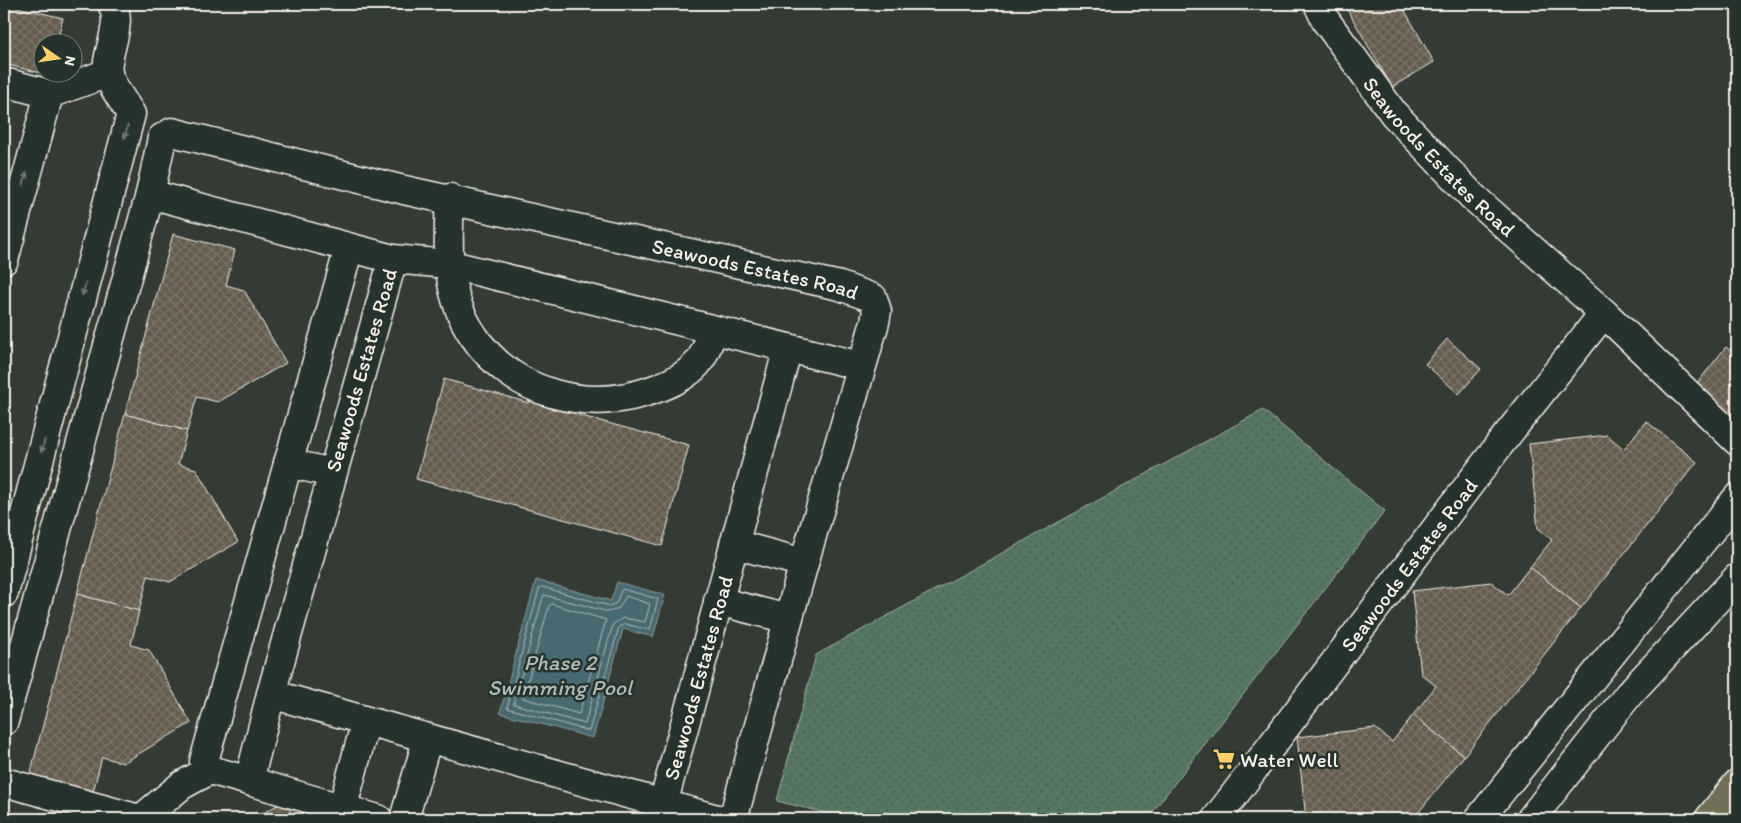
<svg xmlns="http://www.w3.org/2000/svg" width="1741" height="823" font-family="Itim,sans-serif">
<defs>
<pattern id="park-dots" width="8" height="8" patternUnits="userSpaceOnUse" patternTransform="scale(1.25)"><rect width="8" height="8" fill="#547660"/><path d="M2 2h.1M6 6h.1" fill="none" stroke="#4e5d52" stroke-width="1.8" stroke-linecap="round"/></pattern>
<pattern id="building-cross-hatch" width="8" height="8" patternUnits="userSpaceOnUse" patternTransform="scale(1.25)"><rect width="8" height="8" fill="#655c4e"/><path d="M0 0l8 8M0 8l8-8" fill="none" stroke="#7c7468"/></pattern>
</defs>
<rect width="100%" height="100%" fill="#333b34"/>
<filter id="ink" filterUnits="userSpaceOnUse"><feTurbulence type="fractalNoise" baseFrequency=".02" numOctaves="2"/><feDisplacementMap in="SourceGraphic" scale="10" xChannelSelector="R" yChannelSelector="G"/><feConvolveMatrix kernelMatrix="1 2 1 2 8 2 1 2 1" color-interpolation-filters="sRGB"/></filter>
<g filter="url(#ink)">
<polygon fill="url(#park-dots)" stroke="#a4b4a4" points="1263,410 1385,511 1147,819 850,819 777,801 816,655"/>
<polygon fill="#496970" stroke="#8d9fa0" points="536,580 611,601 617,582 665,595 653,637 623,629 593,738 500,713"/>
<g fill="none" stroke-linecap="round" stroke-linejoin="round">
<g stroke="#b0bbb8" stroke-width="1">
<polygon points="542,587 610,606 616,603 622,589 658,599 650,630 625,624 619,627 589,731 507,708 539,589"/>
<polygon points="544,595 609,612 619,608 626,596 650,604 645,622 623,618 613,624 585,724 514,704"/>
<polygon points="552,604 606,620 579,714 523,698 549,606"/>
</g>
</g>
<g fill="url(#building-cross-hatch)" stroke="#f4f1e8">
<polygon points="4,4 63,18 57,42 42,42 42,72 49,72 49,75 4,64"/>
<polygon points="1344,4 1401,4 1434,62 1392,87"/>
<polygon points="173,234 235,250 226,285 244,290 286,363 218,402 197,397 187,431 125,414"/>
<polygon points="1447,339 1481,369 1459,394 1425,364"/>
<polygon points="1726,347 1737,356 1737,422 1694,387"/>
<polygon points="444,379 529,403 531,394 578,406 578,415 689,445 662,546 416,479"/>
<polygon points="125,414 187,431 178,464 196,469 238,542 170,582 148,576 139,611 77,594"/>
<polygon points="1646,421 1697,462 1581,608 1530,567 1552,540 1538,528 1529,444 1607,435 1624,449"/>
<polygon points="1530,567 1581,608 1464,756 1413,715 1436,686 1421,674 1412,591 1491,582 1508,595"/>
<polygon points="77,594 139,611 131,645 149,650 191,723 123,763 102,757 93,792 30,775"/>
<polygon points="1413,715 1464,756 1413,819 1306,819 1297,737 1375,728 1392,742"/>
<polygon points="285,801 295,819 252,819"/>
</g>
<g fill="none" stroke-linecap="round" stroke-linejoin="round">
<g stroke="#f4f1e8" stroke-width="31">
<g id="minor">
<path id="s1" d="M1318,4L1326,21L1394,114L1472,196L1604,313"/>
<polyline points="4,82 49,94"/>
<polyline points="150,194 393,259 448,264 861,366"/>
<path d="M450,198C448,247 444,292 473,335C513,395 589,414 655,389C669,384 687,375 697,364C705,356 709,340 714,330"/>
<polyline points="393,259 271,694 717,819"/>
<polyline points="4,260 49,94 108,73"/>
<polyline points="288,463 332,473"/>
<polyline points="734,544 804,563"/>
<path d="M4,593L131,114C125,104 110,84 108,73C104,56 124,24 112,4"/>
<polyline points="718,601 788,619"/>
<polyline points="271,694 249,781 378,819"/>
<path id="s2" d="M4,721L150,194L162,138L172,132L404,190L840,286L873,298L877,311L875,322L804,563L733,819"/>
<polyline points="249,781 210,770 204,761 349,248"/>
<polyline points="4,782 139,819"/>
<path id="s3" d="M663,804L788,348"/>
<polyline points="342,810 366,721"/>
<polyline points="141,819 182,785 210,770"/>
<polyline points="404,819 428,738"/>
<path id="s4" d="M1216,819L1500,444L1604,313L1737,441"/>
<polyline points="1479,819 1737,498"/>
<polyline points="1531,819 1629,694 1737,578"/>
</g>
</g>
<g stroke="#f4f1e8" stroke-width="31">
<polyline id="major" points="1709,819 1737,784"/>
</g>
<use href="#minor" stroke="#26332d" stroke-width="28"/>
<use href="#major" stroke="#716e59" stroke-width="28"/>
</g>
<defs><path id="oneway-solid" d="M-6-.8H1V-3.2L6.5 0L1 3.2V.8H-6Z" transform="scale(1.25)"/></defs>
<g fill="#6e766e">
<use href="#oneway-solid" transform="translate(126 132) rotate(105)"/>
<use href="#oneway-solid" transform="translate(25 179) rotate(-74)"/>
<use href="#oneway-solid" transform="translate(84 289) rotate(105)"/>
<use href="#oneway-solid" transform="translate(43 446) rotate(105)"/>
</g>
</g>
<defs>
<g id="supermarket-bare" transform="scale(1.725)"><path d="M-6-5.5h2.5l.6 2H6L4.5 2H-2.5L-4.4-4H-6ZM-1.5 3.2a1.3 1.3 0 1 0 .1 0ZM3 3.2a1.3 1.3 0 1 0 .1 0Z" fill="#ffd166" stroke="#26332d" stroke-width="2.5" paint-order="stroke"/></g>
</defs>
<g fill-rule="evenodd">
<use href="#supermarket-bare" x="1224" y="759"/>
</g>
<g text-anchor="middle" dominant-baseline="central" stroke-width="5" stroke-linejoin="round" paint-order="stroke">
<g font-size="21" fill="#f4f1e8" stroke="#26332d">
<text stroke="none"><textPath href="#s1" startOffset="196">Seawoods Estates Road</textPath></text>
<text stroke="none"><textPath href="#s2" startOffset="1215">Seawoods Estates Road</textPath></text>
<text transform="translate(361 370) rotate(-74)">Seawoods Estates Road</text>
<text stroke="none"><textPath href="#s4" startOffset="319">Seawoods Estates Road</textPath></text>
<text stroke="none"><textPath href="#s3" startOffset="131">Seawoods Estates Road</textPath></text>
</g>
<g font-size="21" fill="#f4f1e8" stroke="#26332d" text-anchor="start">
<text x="1240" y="759">Water Well</text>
</g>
<g font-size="22" font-style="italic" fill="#b0bbb8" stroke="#26332d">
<text x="560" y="662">Phase 2<tspan x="560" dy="25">Swimming Pool</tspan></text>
</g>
</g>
<rect width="1741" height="823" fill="none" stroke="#26332d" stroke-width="20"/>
<rect x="10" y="10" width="1721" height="803" fill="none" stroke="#f4f1e8" stroke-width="2" filter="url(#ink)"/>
<g transform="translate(58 58) rotate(103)"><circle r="24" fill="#26332d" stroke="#787f78"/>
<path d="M0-4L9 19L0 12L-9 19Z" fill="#ffd166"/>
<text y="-8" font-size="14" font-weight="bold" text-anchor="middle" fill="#f4f1e8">N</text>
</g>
</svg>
